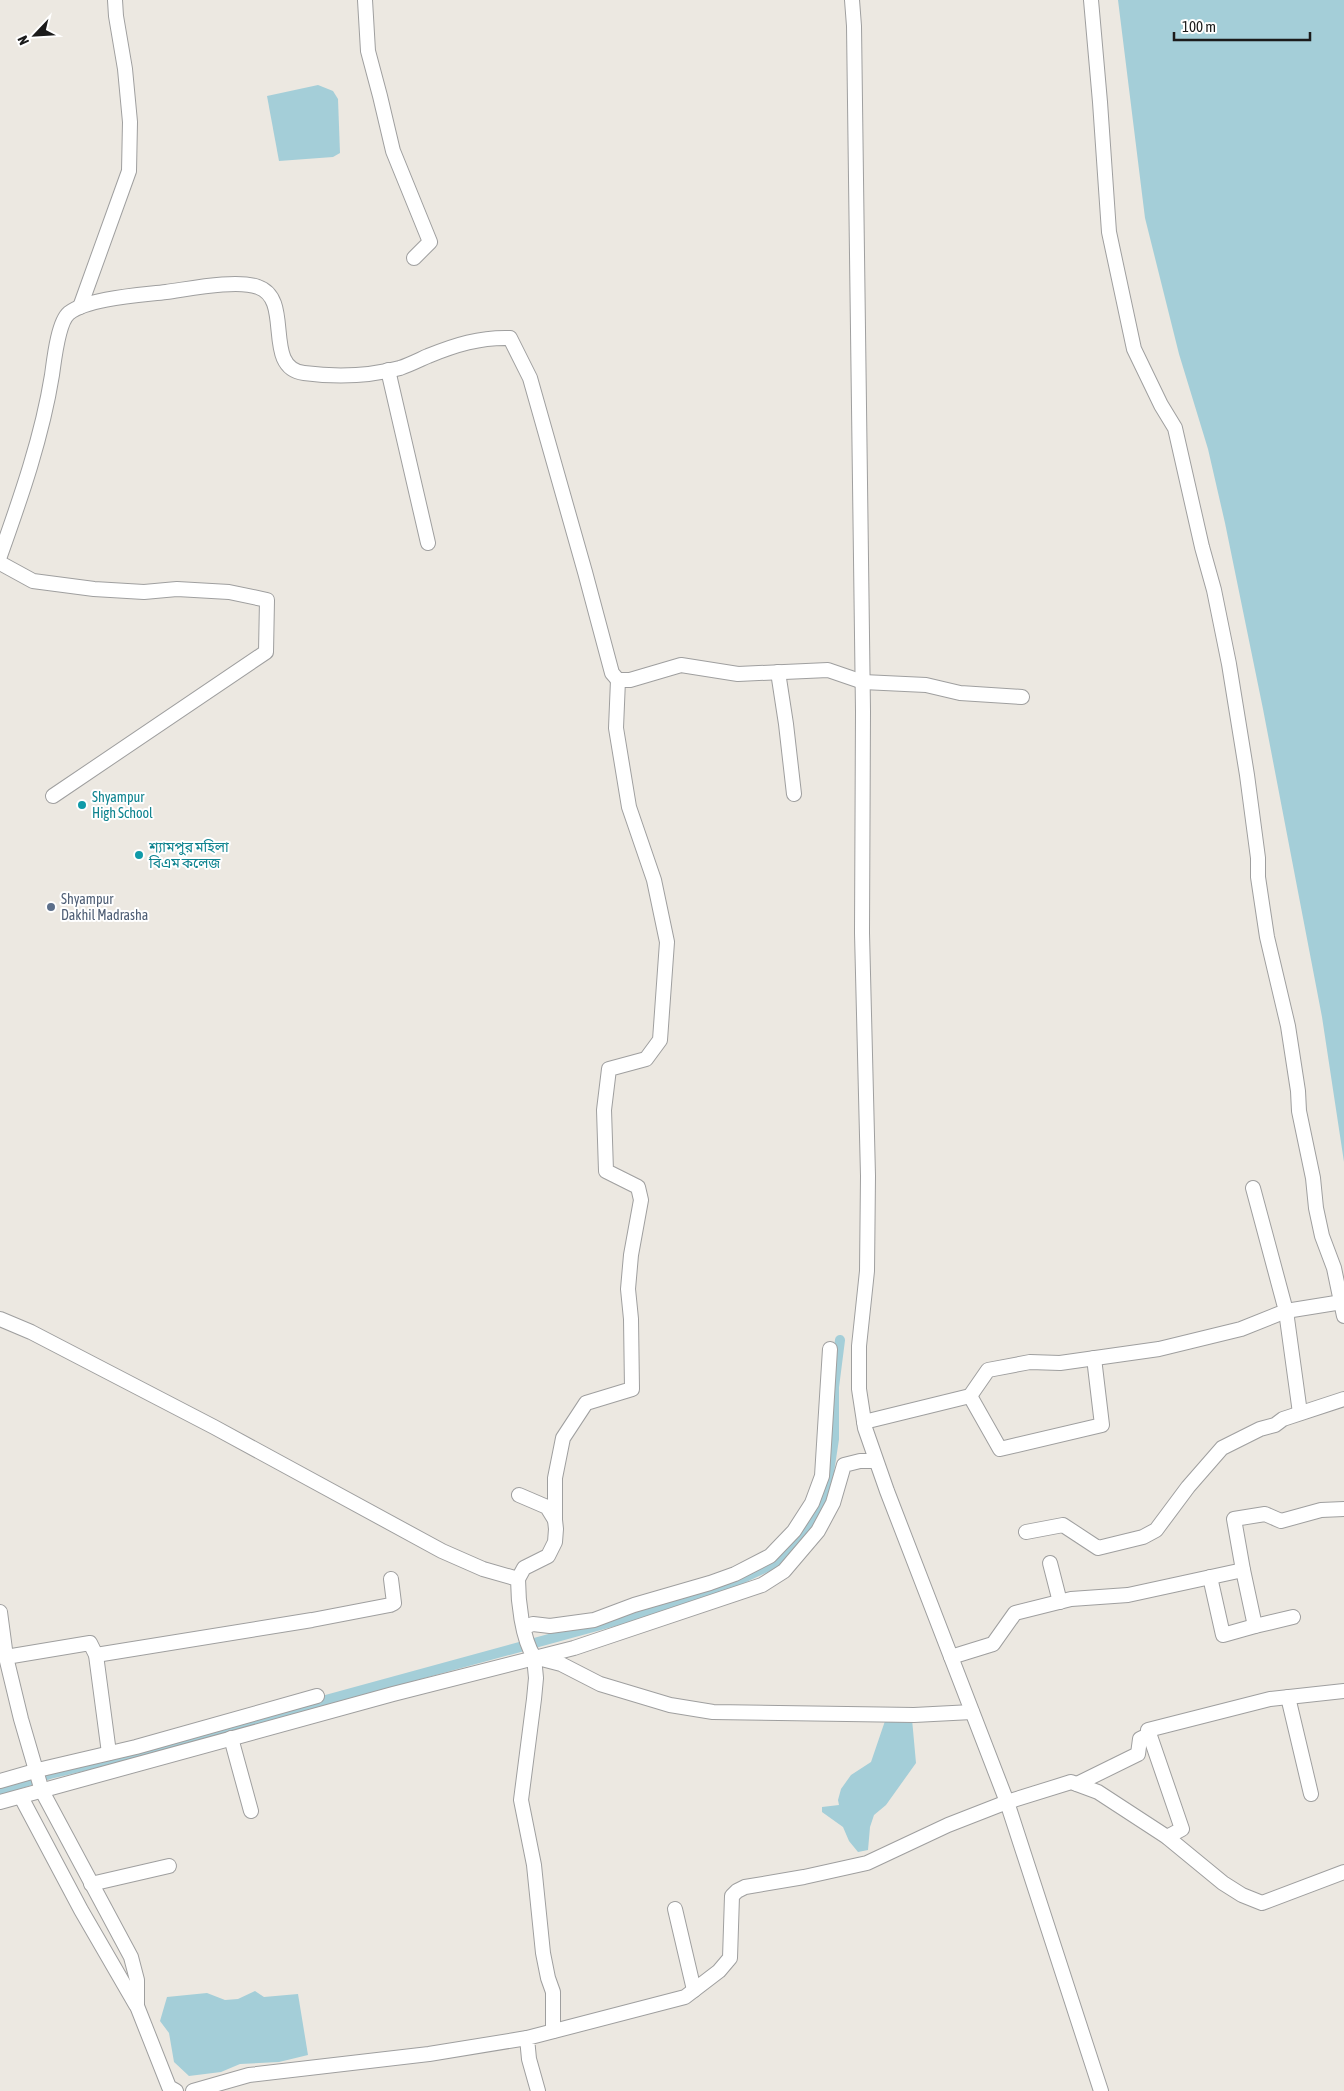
<svg xmlns="http://www.w3.org/2000/svg" width="1344" height="2091" font-family="'Asap Condensed','Noto Sans Bengali',sans-serif">
<rect width="100%" height="100%" fill="#ece8e1"/>
<g fill="#a4ced8">
<polygon points="1118,0 1344,0 1344,1162 1322,1017 1263,709 1225,523 1208,449 1179,354 1145,218"/>
<polygon points="318,85 333,91 338,99 340,153 333,157 279,161 267,96"/>
<polygon points="886,1718 912,1719 916,1763 886,1805 874,1815 870,1827 868,1850 858,1852 849,1841 843,1827 822,1812 822,1807 839,1805 838,1800 841,1789 851,1775 871,1762"/>
<polygon points="255,1991 264,1997 298,1994 308,2055 279,2062 240,2064 221,2072 189,2076 174,2062 169,2033 160,2021 167,1997 207,1993 225,2000 238,1999"/>
</g>
<g fill="none" stroke-linecap="round" stroke-linejoin="round">
<g stroke="#a4ced8" stroke-width="10">
<polyline points="311,1704 648,1612 681,1600 715,1591 773,1564 807,1530 821,1501 829,1472 834,1439 834,1387 840,1340"/>
<polyline points="0,1790 50,1774 156,1749 318,1704"/>
</g>
<g stroke="#9f9f9f" stroke-width="16">
<g id="minor">
<polyline points="365,0 368,51 380,96 393,151 430,242 414,258"/>
<polyline points="852,0 854,26 863,711 862,933 868,1176 867,1271 859,1346 859,1389 865,1428 887,1491 1007,1802 1101,2091"/>
<polyline points="1091,0 1100,102 1109,232 1134,349 1161,405 1175,428 1202,547 1214,590 1229,664 1247,775 1258,858 1258,877 1267,937 1288,1026 1298,1091 1299,1111 1313,1178 1316,1208 1322,1236 1334,1268 1344,1316"/>
<polyline points="80,307 129,171 130,122 125,69 116,16 115,0"/>
<polyline points="388,370 428,543"/>
<path d="M0,556C21,497 42,437 52,375C54,361 58,322 69,313C88,298 142,295 166,292C189,289 237,279 258,287C294,299 262,368 304,373C335,377 370,376 400,368C409,365 419,360 428,356C455,345 480,337 510,338L530,378L585,572L612,673L618,680H630L681,665L738,674L828,670L863,682L926,685L960,693L1022,697"/>
<polyline points="0,563 33,581 94,589 144,592 177,589 229,592 267,600 266,652 53,796"/>
<polyline points="778,672 786,724 794,794"/>
<path d="M0,1319L31,1332L214,1427L442,1551L483,1569L518,1579C518,1601 522,1638 534,1657L561,1664L600,1684L670,1705L713,1712L914,1715L972,1712"/>
<polyline points="970,1396 1000,1449 1102,1425 1094,1358"/>
<polyline points="1300,1413 1286,1311 1342,1302"/>
<polyline points="864,1422 970,1396 988,1370 1030,1362 1060,1363 1159,1349 1241,1329 1286,1311 1253,1188"/>
<polyline points="555,1520 555,1478 563,1438 586,1403 632,1389 631,1319 628,1289 631,1255 641,1200 638,1187 606,1171 604,1110 609,1069 646,1059 660,1040 667,942 654,880 629,807 616,728 618,680"/>
<polyline points="1026,1532 1063,1525 1098,1548 1143,1537 1156,1530 1188,1487 1222,1448 1260,1429 1275,1425 1283,1419 1344,1399"/>
<polyline points="1050,1563 1060,1602"/>
<polyline points="1243,1570 1255,1626 1293,1617"/>
<polyline points="1210,1577 1223,1635 1255,1626"/>
<polyline points="518,1579 524,1568 548,1556 555,1542 556,1529 555,1520 547,1507 519,1495"/>
<polyline points="0,1612 6,1657 21,1719 42,1791 131,1957 137,1980 137,2006 169,2087 176,2091"/>
<polyline points="524,1627 533,1624 550,1626 594,1620 634,1605 710,1583 735,1574 770,1556 794,1531 812,1503 822,1476 830,1349"/>
<polyline points="96,1655 312,1620 390,1605 394,1603 391,1579"/>
<polyline points="6,1657 90,1643 96,1655 109,1753"/>
<polyline points="534,1657 536,1678 534,1699 521,1800 534,1865 543,1953 548,1978 553,1992 553,2031"/>
<polyline points="951,1657 993,1644 1015,1613 1071,1599 1128,1595 1243,1570 1234,1519 1265,1514 1281,1521 1321,1510 1344,1509"/>
<polyline points="1288,1697 1311,1794"/>
<polyline points="231,1738 251,1811"/>
<polyline points="0,1781 42,1769 136,1747 317,1696"/>
<polyline points="1077,1784 1138,1754 1140,1739 1150,1734"/>
<polyline points="21,1797 81,1910 136,2005"/>
<polyline points="0,1802 393,1694 574,1648 762,1585 784,1571 818,1531 833,1503 844,1465 860,1461 876,1461"/>
<polyline points="1167,1837 1182,1829 1148,1730 1270,1699 1344,1691"/>
<polyline points="91,1884 169,1866"/>
<polyline points="675,1909 694,1990"/>
<polyline points="193,2091 249,2075 429,2054 527,2038"/>
<polyline points="538,2091 529,2059 527,2038 685,1997 719,1971 730,1958 732,1896 737,1891 745,1887 804,1877 867,1863 948,1825 1007,1802 1071,1782 1098,1792 1167,1837 1223,1883 1242,1895 1262,1903 1344,1872"/>
</g>
</g>
<use href="#minor" stroke="#fff" stroke-width="14"/>
</g>
<g fill="#0f9aa8" stroke="#fff" stroke-width="2">
<circle cx="82" cy="805" r="5"/>
<circle cx="139" cy="855" r="5"/>
</g>
<circle fill="#5c6f8a" stroke="#fff" stroke-width="2" cx="51" cy="907" r="5"/>
<g text-anchor="middle" dominant-baseline="central" stroke-width="4" stroke-linejoin="round" paint-order="stroke">
<g font-size="14" fill="#0d838f" stroke="#fff" text-anchor="start">
<text x="92" y="797">Shyampur<tspan x="92" dy="16">High School</tspan></text>
<text x="149" y="847">শ্যামপুর মহিলা<tspan x="149" dy="16">বিএম কলেজ</tspan></text>
</g>
<g font-size="14" fill="#4e5e75" stroke="#fff" text-anchor="start">
<text x="61" y="899">Shyampur<tspan x="61" dy="16">Dakhil Madrasha</tspan></text>
</g>
</g>
<g transform="translate(35 35) rotate(245)" stroke="#ffffff" stroke-width="4" paint-order="stroke">
<path d="M0-4L9 19L0 12L-9 19Z" fill="#1b1b1b"/>
<text y="-8" font-size="14" font-weight="bold" text-anchor="middle" fill="#1b1b1b">N</text>
</g>
<path d="M1174 32v8h136v-8" fill="none" stroke="#1b1b1b" stroke-width="2.5"/>
<text x="1182" y="32" font-size="15" fill="#1b1b1b" stroke="#ffffff" stroke-width="4" paint-order="stroke">100 m</text>
</svg>
